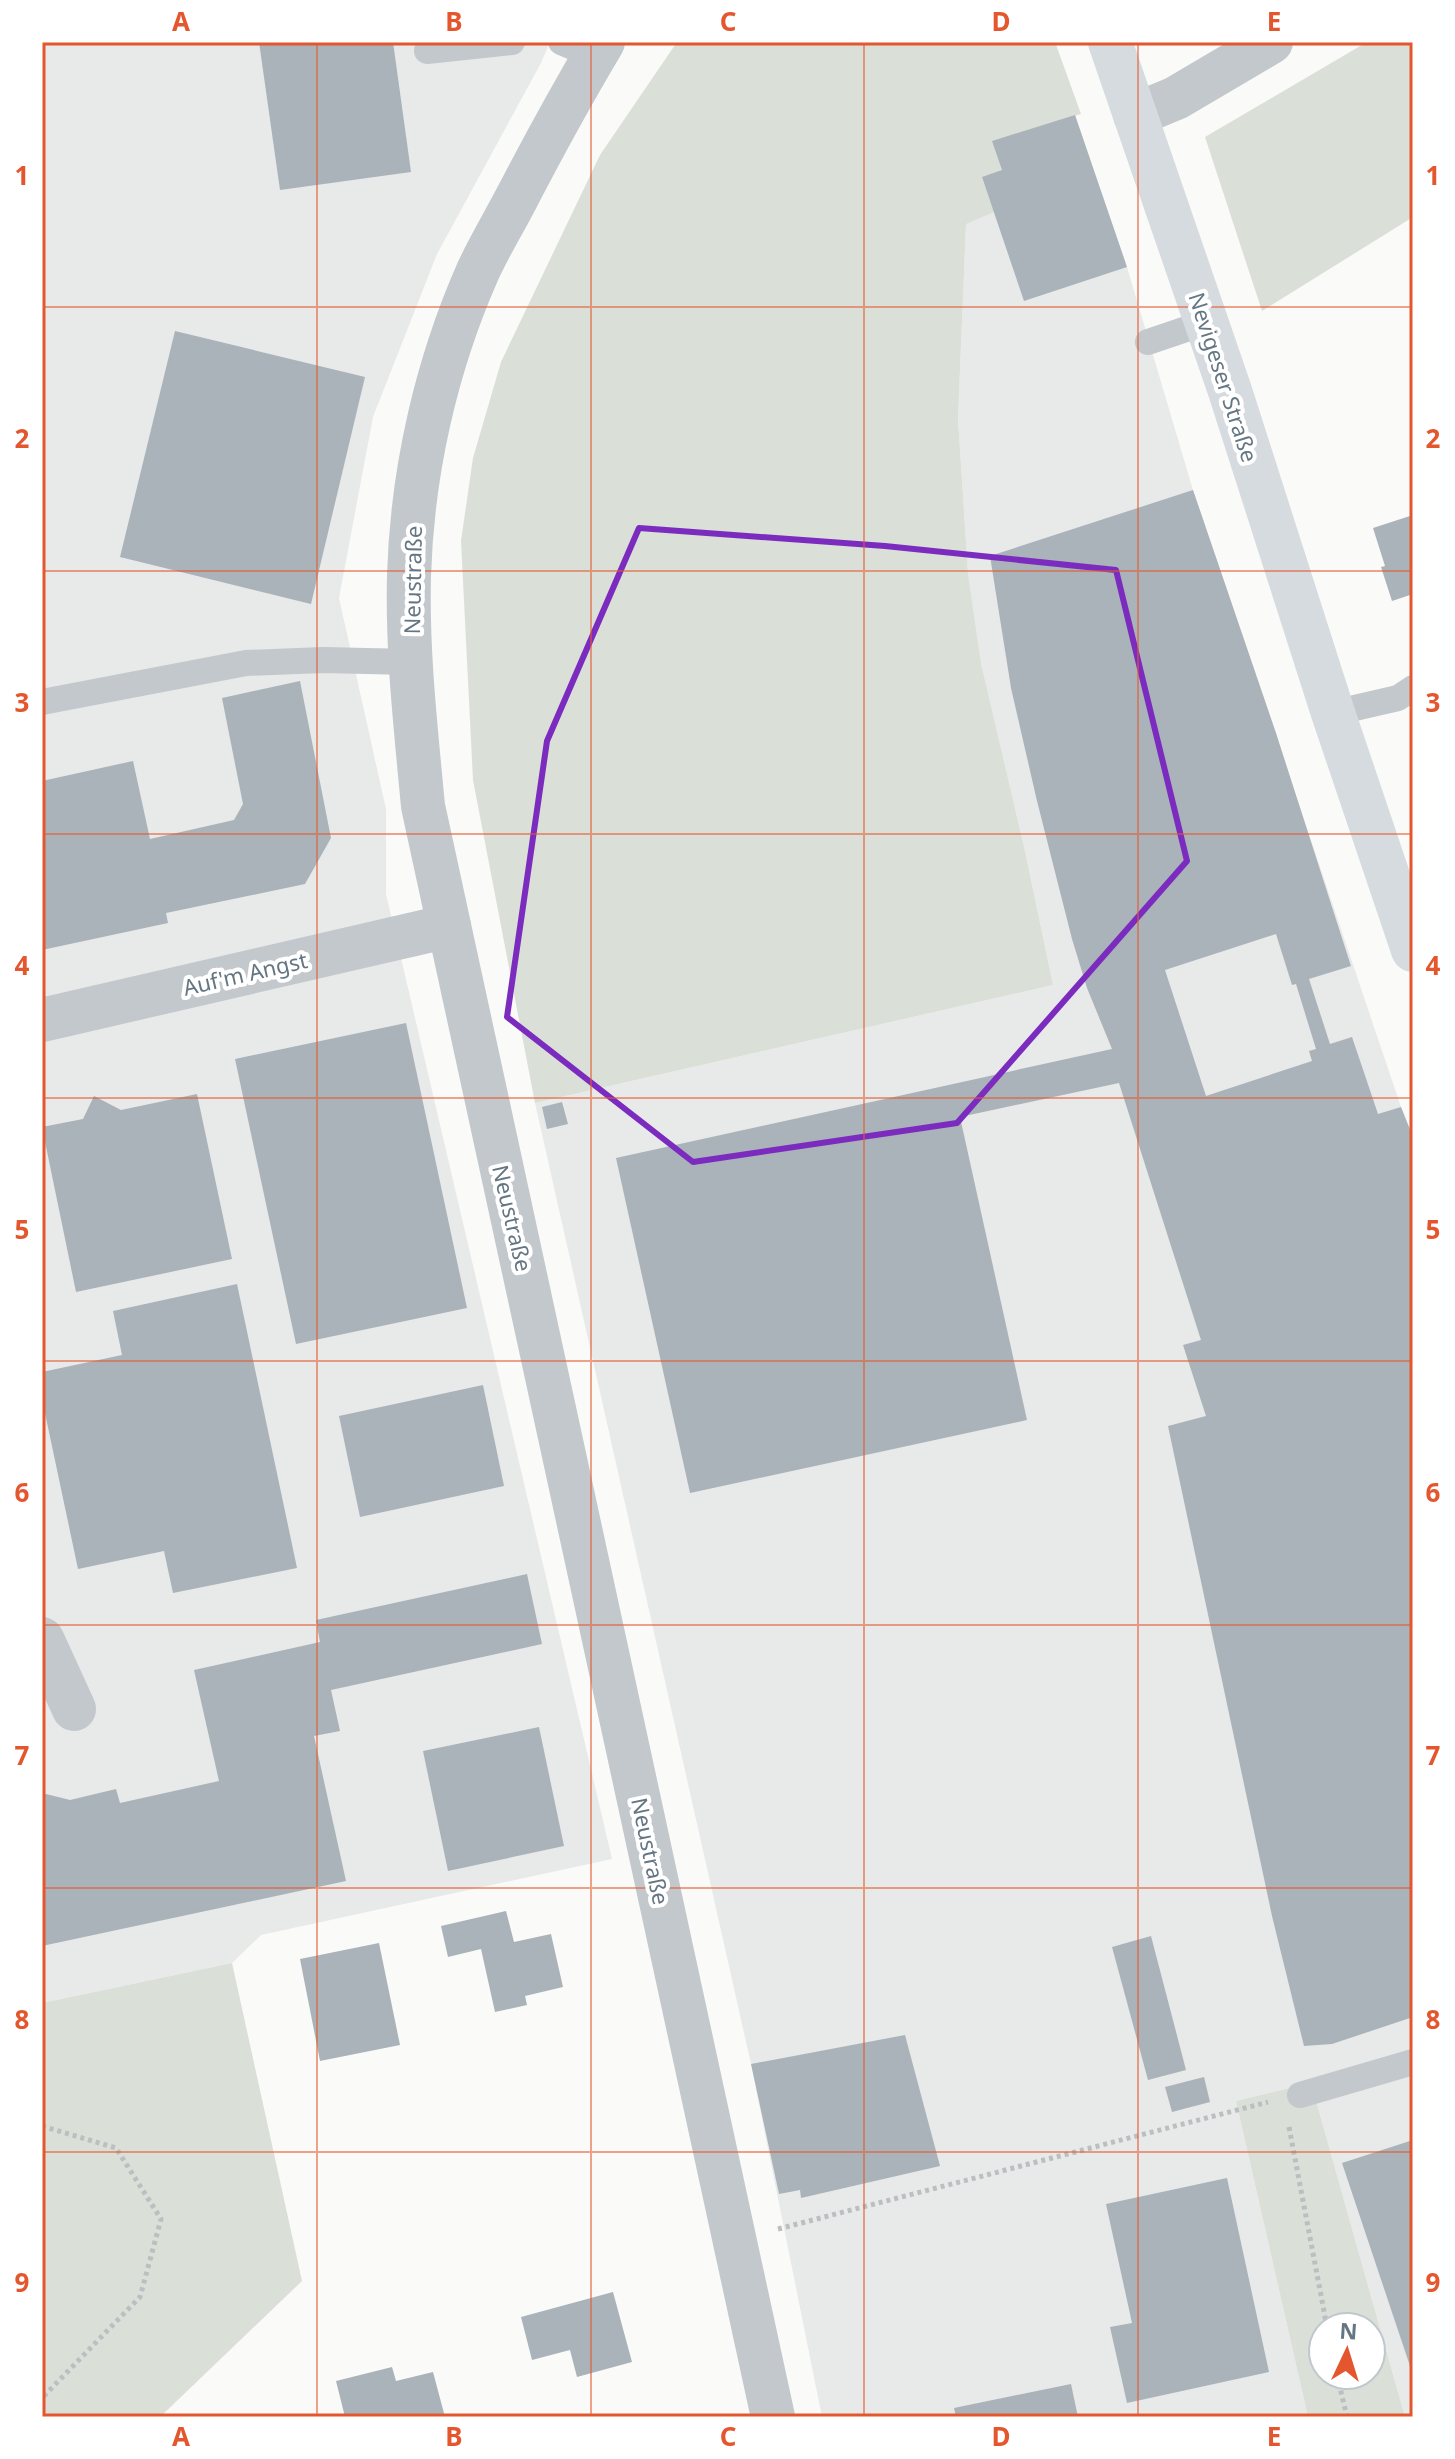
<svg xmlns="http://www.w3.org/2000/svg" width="1455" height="2459" font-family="'Noto Sans',sans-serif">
<rect width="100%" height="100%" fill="#fafaf8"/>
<g fill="#e8e9e9">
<polygon points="42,42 550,42 541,63 437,254 373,417 339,598 386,809 386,894 612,1859 261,1935 232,1963 42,2003"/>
<polygon points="1075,115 1127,267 1193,490 1401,1107 1413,1137 1413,2417 1405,2417 1311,2083 1236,2101 1308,2417 822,2417 751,2064 535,1103 1053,985 1025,851 981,663 968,573 958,419 966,224 992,141"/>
</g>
<g fill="#dadfd7" fill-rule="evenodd">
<polygon points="677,42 1055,42 1081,114 993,141 1002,170 982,178 994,212 966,224 958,419 968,573 981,663 1025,851 1053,985 535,1103 473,780 461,541 473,458 501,362 600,155"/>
<polygon points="1367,42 1413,42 1413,217 1262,311 1205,137"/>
<polygon points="232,1963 302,2281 160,2417 42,2417 42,2003"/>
<path d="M1311,2083L1405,2417H1308L1236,2101ZM1323,2327H1371V2375H1323Z"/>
</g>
<g fill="#aab3b9" fill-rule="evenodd">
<polygon points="259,42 393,42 411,172 280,190"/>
<polygon points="1075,115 1127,267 1024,301 982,177 1002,170 992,141"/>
<polygon points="175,331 365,377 311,604 120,557"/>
<path d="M1193,490L1276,733L1351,966L1309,979L1330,1044L1352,1037L1378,1114L1401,1107L1413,1137V2017L1332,2044L1304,2046L1272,1916L1168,1426L1206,1416L1183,1345L1201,1340L1119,1083L960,1117L1027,1420L690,1493L616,1158L1112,1049L1087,988L1072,939L1037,801L1011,688L990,556ZM1276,934L1292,985L1296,984L1316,1049L1309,1051L1312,1061L1206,1096L1165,970Z"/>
<polygon points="1413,515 1413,594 1392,601 1381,567 1385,566 1373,528"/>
<polygon points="300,681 331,838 305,884 166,913 168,923 42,950 42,781 133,761 150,839 234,820 243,804 222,698"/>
<polygon points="406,1023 467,1308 296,1344 235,1059"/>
<polygon points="197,1094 232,1259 76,1292 42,1127 83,1119 94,1096 121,1110"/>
<polygon points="562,1102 568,1124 547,1129 542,1107"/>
<polygon points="237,1284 297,1568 173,1593 164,1551 78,1569 42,1399 42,1372 122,1355 113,1311"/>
<polygon points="483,1385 504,1486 360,1517 339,1416"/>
<polygon points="527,1574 542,1644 331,1690 340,1731 314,1736 346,1881 42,1946 42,1793 70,1800 116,1789 120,1803 219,1781 194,1670 320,1642 316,1620"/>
<polygon points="539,1727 564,1846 448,1871 423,1751"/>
<polygon points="506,1911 514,1942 551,1934 563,1987 525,1996 527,2005 495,2012 481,1949 448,1957 441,1926"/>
<polygon points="1151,1936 1186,2070 1148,2080 1112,1947"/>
<polygon points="379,1943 400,2045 320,2061 300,1959"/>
<polygon points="905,2035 940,2166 801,2198 800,2190 779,2194 751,2064"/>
<polygon points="1204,2077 1210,2102 1172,2112 1165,2087"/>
<polygon points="1413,2140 1413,2372 1412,2372 1342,2163"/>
<polygon points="1227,2178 1269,2372 1127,2403 1110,2327 1132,2323 1106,2204"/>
<polygon points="613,2292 632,2362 577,2377 570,2350 532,2360 521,2317"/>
<polygon points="392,2367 396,2381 433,2372 445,2417 345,2417 336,2381"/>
<polygon points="1071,2384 1078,2417 956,2417 954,2408"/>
</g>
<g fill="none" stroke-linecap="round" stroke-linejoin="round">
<g stroke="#bbbfc2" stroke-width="5" stroke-dasharray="4 4" stroke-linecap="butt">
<polyline points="42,2126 116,2148 161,2219 140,2297 42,2398"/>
<polyline points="1289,2127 1327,2327"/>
<polyline points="778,2229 1268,2102"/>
<polyline points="1337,2375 1347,2417"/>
</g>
<g stroke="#c3c8cc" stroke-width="26">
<polyline points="561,42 594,56"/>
<polyline points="427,51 512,42"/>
<polyline points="1148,342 1207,322"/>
<polyline points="42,702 246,663 323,660 411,662"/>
<polyline points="1333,713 1398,698 1413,688"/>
<polyline points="1300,2095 1413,2062"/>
</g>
<g stroke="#c3c8cc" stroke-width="44">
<path d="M603,42C572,94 543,147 515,201C503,224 489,247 478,271C436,366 412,472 409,576C407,653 416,730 423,806L773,2417"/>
<polyline points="1135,115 1176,98 1271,42"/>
<polyline points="42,1020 449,926"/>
<polyline points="42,1639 74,1709"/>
</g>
<polyline stroke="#d6dbdf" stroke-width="44" points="1110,42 1230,391 1333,713 1413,950"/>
</g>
<path fill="none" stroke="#7b2cbf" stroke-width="6" stroke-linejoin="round" d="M639,528L885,546L1116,570L1187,861L957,1123L693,1162L507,1017L547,741Z"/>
<path fill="none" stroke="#e4572e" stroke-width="2" stroke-opacity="0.55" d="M317,42V2417M591,42V2417M864,42V2417M1138,42V2417M42,307H1413M42,571H1413M42,834H1413M42,1098H1413M42,1361H1413M42,1625H1413M42,1888H1413M42,2152H1413"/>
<g text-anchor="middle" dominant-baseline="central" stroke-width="8" stroke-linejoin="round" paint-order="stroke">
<g font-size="22" fill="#657683" stroke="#fff">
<text transform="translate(1224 377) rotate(72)">Nevigeser Straße</text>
<text transform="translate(412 580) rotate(-89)">Neustraße</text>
<text transform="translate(245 973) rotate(-13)">Auf'm Angst</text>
<text transform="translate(513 1218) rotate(77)">Neustraße</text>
<text transform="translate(651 1851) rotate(78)">Neustraße</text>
</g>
</g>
<rect width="1455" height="2459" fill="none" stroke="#ffffff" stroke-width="88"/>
<g transform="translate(1347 2351) rotate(4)"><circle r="38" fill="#ffffff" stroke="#c1c8cd" stroke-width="2"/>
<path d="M0-6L14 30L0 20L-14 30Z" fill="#e4572e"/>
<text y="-12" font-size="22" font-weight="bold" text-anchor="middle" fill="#657683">N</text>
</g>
<rect x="44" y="44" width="1367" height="2371" fill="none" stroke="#e4572e" stroke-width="3"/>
<g font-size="26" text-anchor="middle" font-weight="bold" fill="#e4572e">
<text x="181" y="31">A</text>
<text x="454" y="31">B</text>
<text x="728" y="31">C</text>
<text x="1001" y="31">D</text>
<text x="1274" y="31">E</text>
<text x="22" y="185">1</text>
<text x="1433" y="185">1</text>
<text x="22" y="448">2</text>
<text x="1433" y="448">2</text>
<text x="22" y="712">3</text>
<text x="1433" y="712">3</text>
<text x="22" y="975">4</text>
<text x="1433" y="975">4</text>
<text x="22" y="1239">5</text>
<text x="1433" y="1239">5</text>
<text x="22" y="1502">6</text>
<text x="1433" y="1502">6</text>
<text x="22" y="1765">7</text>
<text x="1433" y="1765">7</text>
<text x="22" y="2029">8</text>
<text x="1433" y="2029">8</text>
<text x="22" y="2292">9</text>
<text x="1433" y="2292">9</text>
<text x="181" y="2446">A</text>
<text x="454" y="2446">B</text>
<text x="728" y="2446">C</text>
<text x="1001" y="2446">D</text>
<text x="1274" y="2446">E</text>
</g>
</svg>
